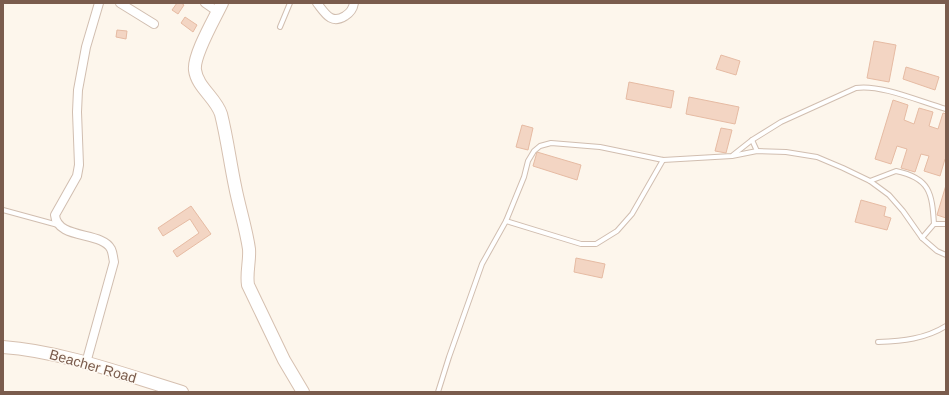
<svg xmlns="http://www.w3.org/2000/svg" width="949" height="395" font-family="Helvetica,sans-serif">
<rect width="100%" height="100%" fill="#fdf6ec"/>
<g fill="#f3d5c3" stroke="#e6bba3">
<polygon points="177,3 181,3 184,5 178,14 172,10"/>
<polygon points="185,17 197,25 193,32 181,23"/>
<polygon points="117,30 127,31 126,39 116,37"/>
<polygon points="874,41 896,45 889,82 867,78"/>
<polygon points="721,55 740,61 736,75 716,69"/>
<polygon points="906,67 939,77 935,90 903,79"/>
<polygon points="629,82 674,91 671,108 626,99"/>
<polygon points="689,97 739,107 735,124 686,114"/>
<polygon points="893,100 908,105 904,120 914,124 919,108 933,112 929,126 938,129 943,113 946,114 946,159 945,159 940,176 924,171 929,156 921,154 915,172 901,168 907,149 897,146 891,164 875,159"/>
<polygon points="522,125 533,128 528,150 516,147"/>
<polygon points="721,128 732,130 726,153 715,151"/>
<polygon points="537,152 581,165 577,180 533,166"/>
<polygon points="946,185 946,218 937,215"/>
<polygon points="861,200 886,207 884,216 891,218 887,230 855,222"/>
<polygon points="191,206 211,234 177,257 173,251 199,233 190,219 163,236 158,228"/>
<polygon points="576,258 605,264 602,278 574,272"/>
</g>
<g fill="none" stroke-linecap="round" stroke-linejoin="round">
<g stroke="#d1beb0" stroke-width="6">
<g id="lane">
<polyline points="280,27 290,3"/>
<polyline points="752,140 757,151"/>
<path d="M733,155L752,140L781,122L856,88C881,84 921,102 946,109"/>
<path d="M870,181L896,171C930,178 932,193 934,224"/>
<polyline points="3,210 58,225"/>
<polyline points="506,221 581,244 596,244 617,231 632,214 663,160"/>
<polyline points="922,238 937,251 946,255"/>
<path d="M878,342C903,341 925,339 946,326"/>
<polyline points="438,392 449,357 482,264 506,221 524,177 528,161 534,151 540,146 551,143 600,147 663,160 732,156 757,151 786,152 817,157 843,168 870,181 889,195 903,211 922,238 934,224 946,224"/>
</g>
</g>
<g stroke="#d1beb0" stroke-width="10">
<g id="street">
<polyline points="120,3 154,24"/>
<polyline points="205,3 218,12"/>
<path d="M317,3C325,13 331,25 345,16C350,13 353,9 354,3"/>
<path d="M86,363L114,262C113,258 113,253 111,249C102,231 57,240 55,215L77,176L79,165L77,112L78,90L86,47L99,3"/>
</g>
</g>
<g stroke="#d6c0b0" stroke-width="14">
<g id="secondary">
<path d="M222,3C215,18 193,55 195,70C197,87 216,98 221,114C227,138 230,162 235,186C239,207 246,228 249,249C250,261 246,273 248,285L284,360L303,392"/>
<path d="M3,347C61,351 126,375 182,392"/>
</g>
</g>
<use href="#lane" stroke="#fff" stroke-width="4"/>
<use href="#street" stroke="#fff" stroke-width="8"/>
<use href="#secondary" stroke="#fff" stroke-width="12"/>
</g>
<g text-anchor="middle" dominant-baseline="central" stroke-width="3" stroke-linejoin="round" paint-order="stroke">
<g font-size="14" fill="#7a5c4d" stroke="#fffaf3">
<text transform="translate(93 366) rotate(16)">Beacher Road</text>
</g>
</g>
<rect width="949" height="395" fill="none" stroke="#7a5c4d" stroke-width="8"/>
</svg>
